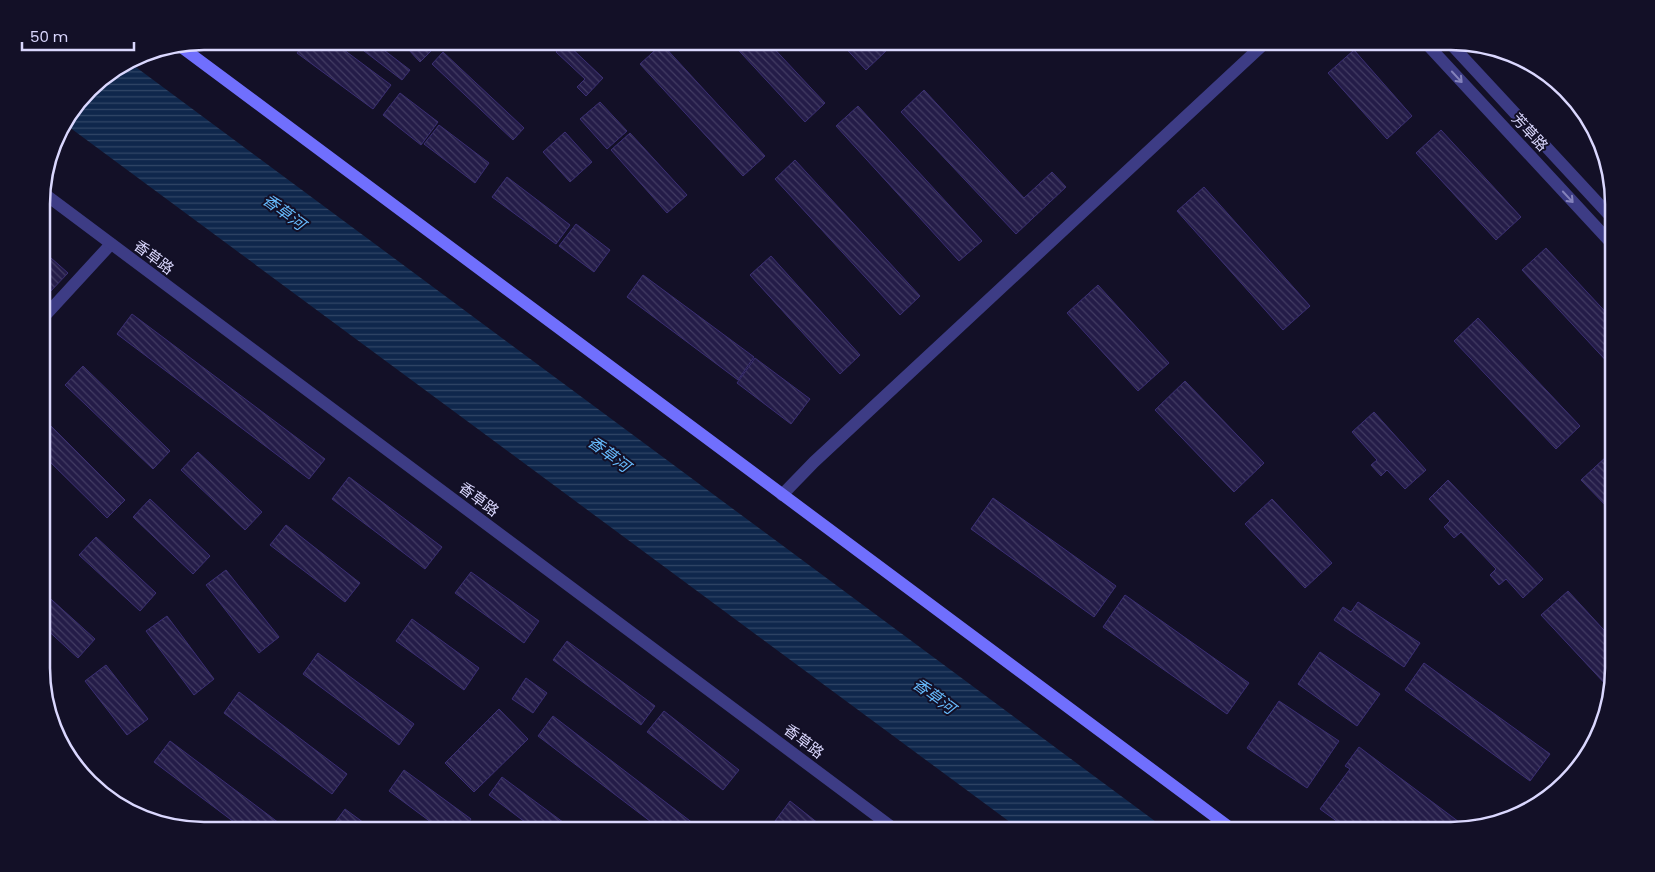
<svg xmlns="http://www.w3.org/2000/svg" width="1655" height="872" font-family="Poppins,'Noto Sans SC',sans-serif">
<defs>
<pattern id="water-rules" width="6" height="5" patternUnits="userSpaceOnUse" patternTransform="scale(1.25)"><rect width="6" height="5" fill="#0f274c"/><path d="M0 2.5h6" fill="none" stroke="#314667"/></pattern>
<pattern id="building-back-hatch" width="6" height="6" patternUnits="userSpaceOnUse" patternTransform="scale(1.25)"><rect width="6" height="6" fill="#241c48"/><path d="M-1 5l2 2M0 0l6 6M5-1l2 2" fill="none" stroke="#433c63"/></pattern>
</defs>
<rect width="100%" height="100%" fill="#131027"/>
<polygon fill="url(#water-rules)" points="129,62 1167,830 1022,831 65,124 97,82"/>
<g fill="url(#building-back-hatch)" stroke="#3b2f73">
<polygon points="306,41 332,41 391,85 373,109 297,53"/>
<polygon points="351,41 372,41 410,70 402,80"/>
<polygon points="416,41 441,41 420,62 408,49"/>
<polygon points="542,41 561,41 552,51"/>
<polygon points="730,41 767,41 825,103 805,122"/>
<polygon points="839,41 877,41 886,51 866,70"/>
<polygon points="910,41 921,41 915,46"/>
<polygon points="565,42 603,78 586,96 577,87 585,79 556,52"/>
<polygon points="662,44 765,156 743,176 640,64"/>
<polygon points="1354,50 1412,116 1387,139 1328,73"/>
<polygon points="443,52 524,128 513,140 432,64"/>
<polygon points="924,90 1024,198 1052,172 1066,187 1016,234 901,112"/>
<polygon points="400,93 438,122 421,145 383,115"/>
<polygon points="600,102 627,131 607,149 580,119"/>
<polygon points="858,106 982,241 959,261 836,126"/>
<polygon points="439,125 489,163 475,183 424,144"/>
<polygon points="1441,130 1521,217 1496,240 1416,153"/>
<polygon points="565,132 592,162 570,182 543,152"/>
<polygon points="630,133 687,195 667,213 611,150"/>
<polygon points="795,160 920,296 900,315 775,179"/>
<polygon points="507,177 570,225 556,244 492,197"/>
<polygon points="1204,187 1310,306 1283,330 1177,211"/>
<polygon points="576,224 610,250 594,272 559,246"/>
<polygon points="1546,248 1613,320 1613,364 1611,366 1522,270"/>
<polygon points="42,250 68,273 48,294 42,288"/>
<polygon points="771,256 860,355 840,374 750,275"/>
<polygon points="643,275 754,357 738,380 627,297"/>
<polygon points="1098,285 1169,363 1138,391 1067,313"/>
<polygon points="132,314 325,459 309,479 117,334"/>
<polygon points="1478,318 1580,426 1556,449 1454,341"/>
<polygon points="755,358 810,399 791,424 737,383"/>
<polygon points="83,366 170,451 153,469 65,385"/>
<polygon points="1185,381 1264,463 1234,492 1155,410"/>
<polygon points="1374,412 1426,470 1405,489 1387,470 1381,476 1371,465 1377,460 1352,432"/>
<polygon points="42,417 125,500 107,518 42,454"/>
<polygon points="198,452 262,512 245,530 181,470"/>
<polygon points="1607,456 1613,462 1613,513 1581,480"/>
<polygon points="349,477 442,547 425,569 332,499"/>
<polygon points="1448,480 1543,579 1523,598 1506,579 1499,585 1490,575 1496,569 1461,532 1454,538 1444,527 1450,521 1429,499"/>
<polygon points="993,498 1116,586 1094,617 971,529"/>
<polygon points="150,499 210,556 193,574 133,517"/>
<polygon points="1272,499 1332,563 1305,588 1245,524"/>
<polygon points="286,525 360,583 345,602 270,545"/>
<polygon points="96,537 156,593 140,611 79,555"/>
<polygon points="226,570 279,637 259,653 206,585"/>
<polygon points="471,572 539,621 524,643 455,593"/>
<polygon points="42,591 95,639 78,658 43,626"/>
<polygon points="1568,591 1614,641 1614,668 1608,687 1541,615"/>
<polygon points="1125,595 1249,683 1227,714 1103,627"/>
<polygon points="1358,602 1420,643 1404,667 1334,620 1343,607 1351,612"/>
<polygon points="167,616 214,679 194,695 146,631"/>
<polygon points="412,619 479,668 464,690 396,641"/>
<polygon points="567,641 655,706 641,725 553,660"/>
<polygon points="1320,652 1380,694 1357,726 1298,684"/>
<polygon points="318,653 414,724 399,745 303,674"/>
<polygon points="1424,663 1550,754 1530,781 1405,690"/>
<polygon points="106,665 148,719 127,735 85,681"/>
<polygon points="526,678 547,693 533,713 512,699"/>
<polygon points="239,692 347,774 332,794 224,713"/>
<polygon points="1279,701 1339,741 1307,788 1247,748"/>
<polygon points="499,709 528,739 474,792 445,763"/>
<polygon points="664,711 739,770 723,790 647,732"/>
<polygon points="553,716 698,827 695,831 663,831 538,736"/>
<polygon points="59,730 92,774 88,777 75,767"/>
<polygon points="170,741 279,823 273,831 246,831 154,762"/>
<polygon points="1359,747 1467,828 1461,830 1349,830 1320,809 1350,769 1345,766"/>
<polygon points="404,770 471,819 463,831 443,831 389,791"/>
<polygon points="502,777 575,831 537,831 489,795"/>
<polygon points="790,801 828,831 788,831 775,821"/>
<polygon points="345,809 375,831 332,831 330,829"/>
</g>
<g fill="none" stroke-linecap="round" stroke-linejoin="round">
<polyline stroke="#3d3c85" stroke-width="12" points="42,319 111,244"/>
<g stroke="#3d3c85" stroke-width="12">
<polyline points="1424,41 1613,245"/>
<polyline points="1448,41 1612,218"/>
<polyline points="42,192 897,831"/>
<polyline points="782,495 814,462 1267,41"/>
</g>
<polyline stroke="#706ffd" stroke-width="12" points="180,46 1233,830"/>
</g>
<defs><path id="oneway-shaft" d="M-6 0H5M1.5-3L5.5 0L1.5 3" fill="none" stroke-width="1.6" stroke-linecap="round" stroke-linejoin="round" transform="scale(1.25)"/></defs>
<g stroke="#8482bb">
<use href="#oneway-shaft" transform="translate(1457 77) rotate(47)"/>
<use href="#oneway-shaft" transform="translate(1568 197) rotate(47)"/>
</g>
<g text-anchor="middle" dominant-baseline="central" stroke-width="4" stroke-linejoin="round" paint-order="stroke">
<g font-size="15" fill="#dad7fe" stroke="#131027">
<text transform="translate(1530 132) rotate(47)">芳草路</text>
<text transform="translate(154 257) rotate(37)">香草路</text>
<text transform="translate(479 499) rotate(37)">香草路</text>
<text transform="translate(804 741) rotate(37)">香草路</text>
</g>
<g font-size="16" font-style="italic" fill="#66bafc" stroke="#131027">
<text transform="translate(284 212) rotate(37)">香草河</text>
<text transform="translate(609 454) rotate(37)">香草河</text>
<text transform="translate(934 696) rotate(37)">香草河</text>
</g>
</g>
<path d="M0 0H1655V872H0ZM204 50H1451A154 154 0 0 1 1605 204V668A154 154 0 0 1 1451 822H204A154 154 0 0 1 50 668V204A154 154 0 0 1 204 50Z" fill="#131027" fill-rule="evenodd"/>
<path fill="none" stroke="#dad7fe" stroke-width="2.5" d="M204 50H1451A154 154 0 0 1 1605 204V668A154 154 0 0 1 1451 822H204A154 154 0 0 1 50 668V204A154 154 0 0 1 204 50Z"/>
<path d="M22 42v8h112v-8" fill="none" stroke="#dad7fe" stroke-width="2.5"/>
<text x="30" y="42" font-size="15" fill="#dad7fe" stroke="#131027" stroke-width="4" paint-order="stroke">50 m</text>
</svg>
